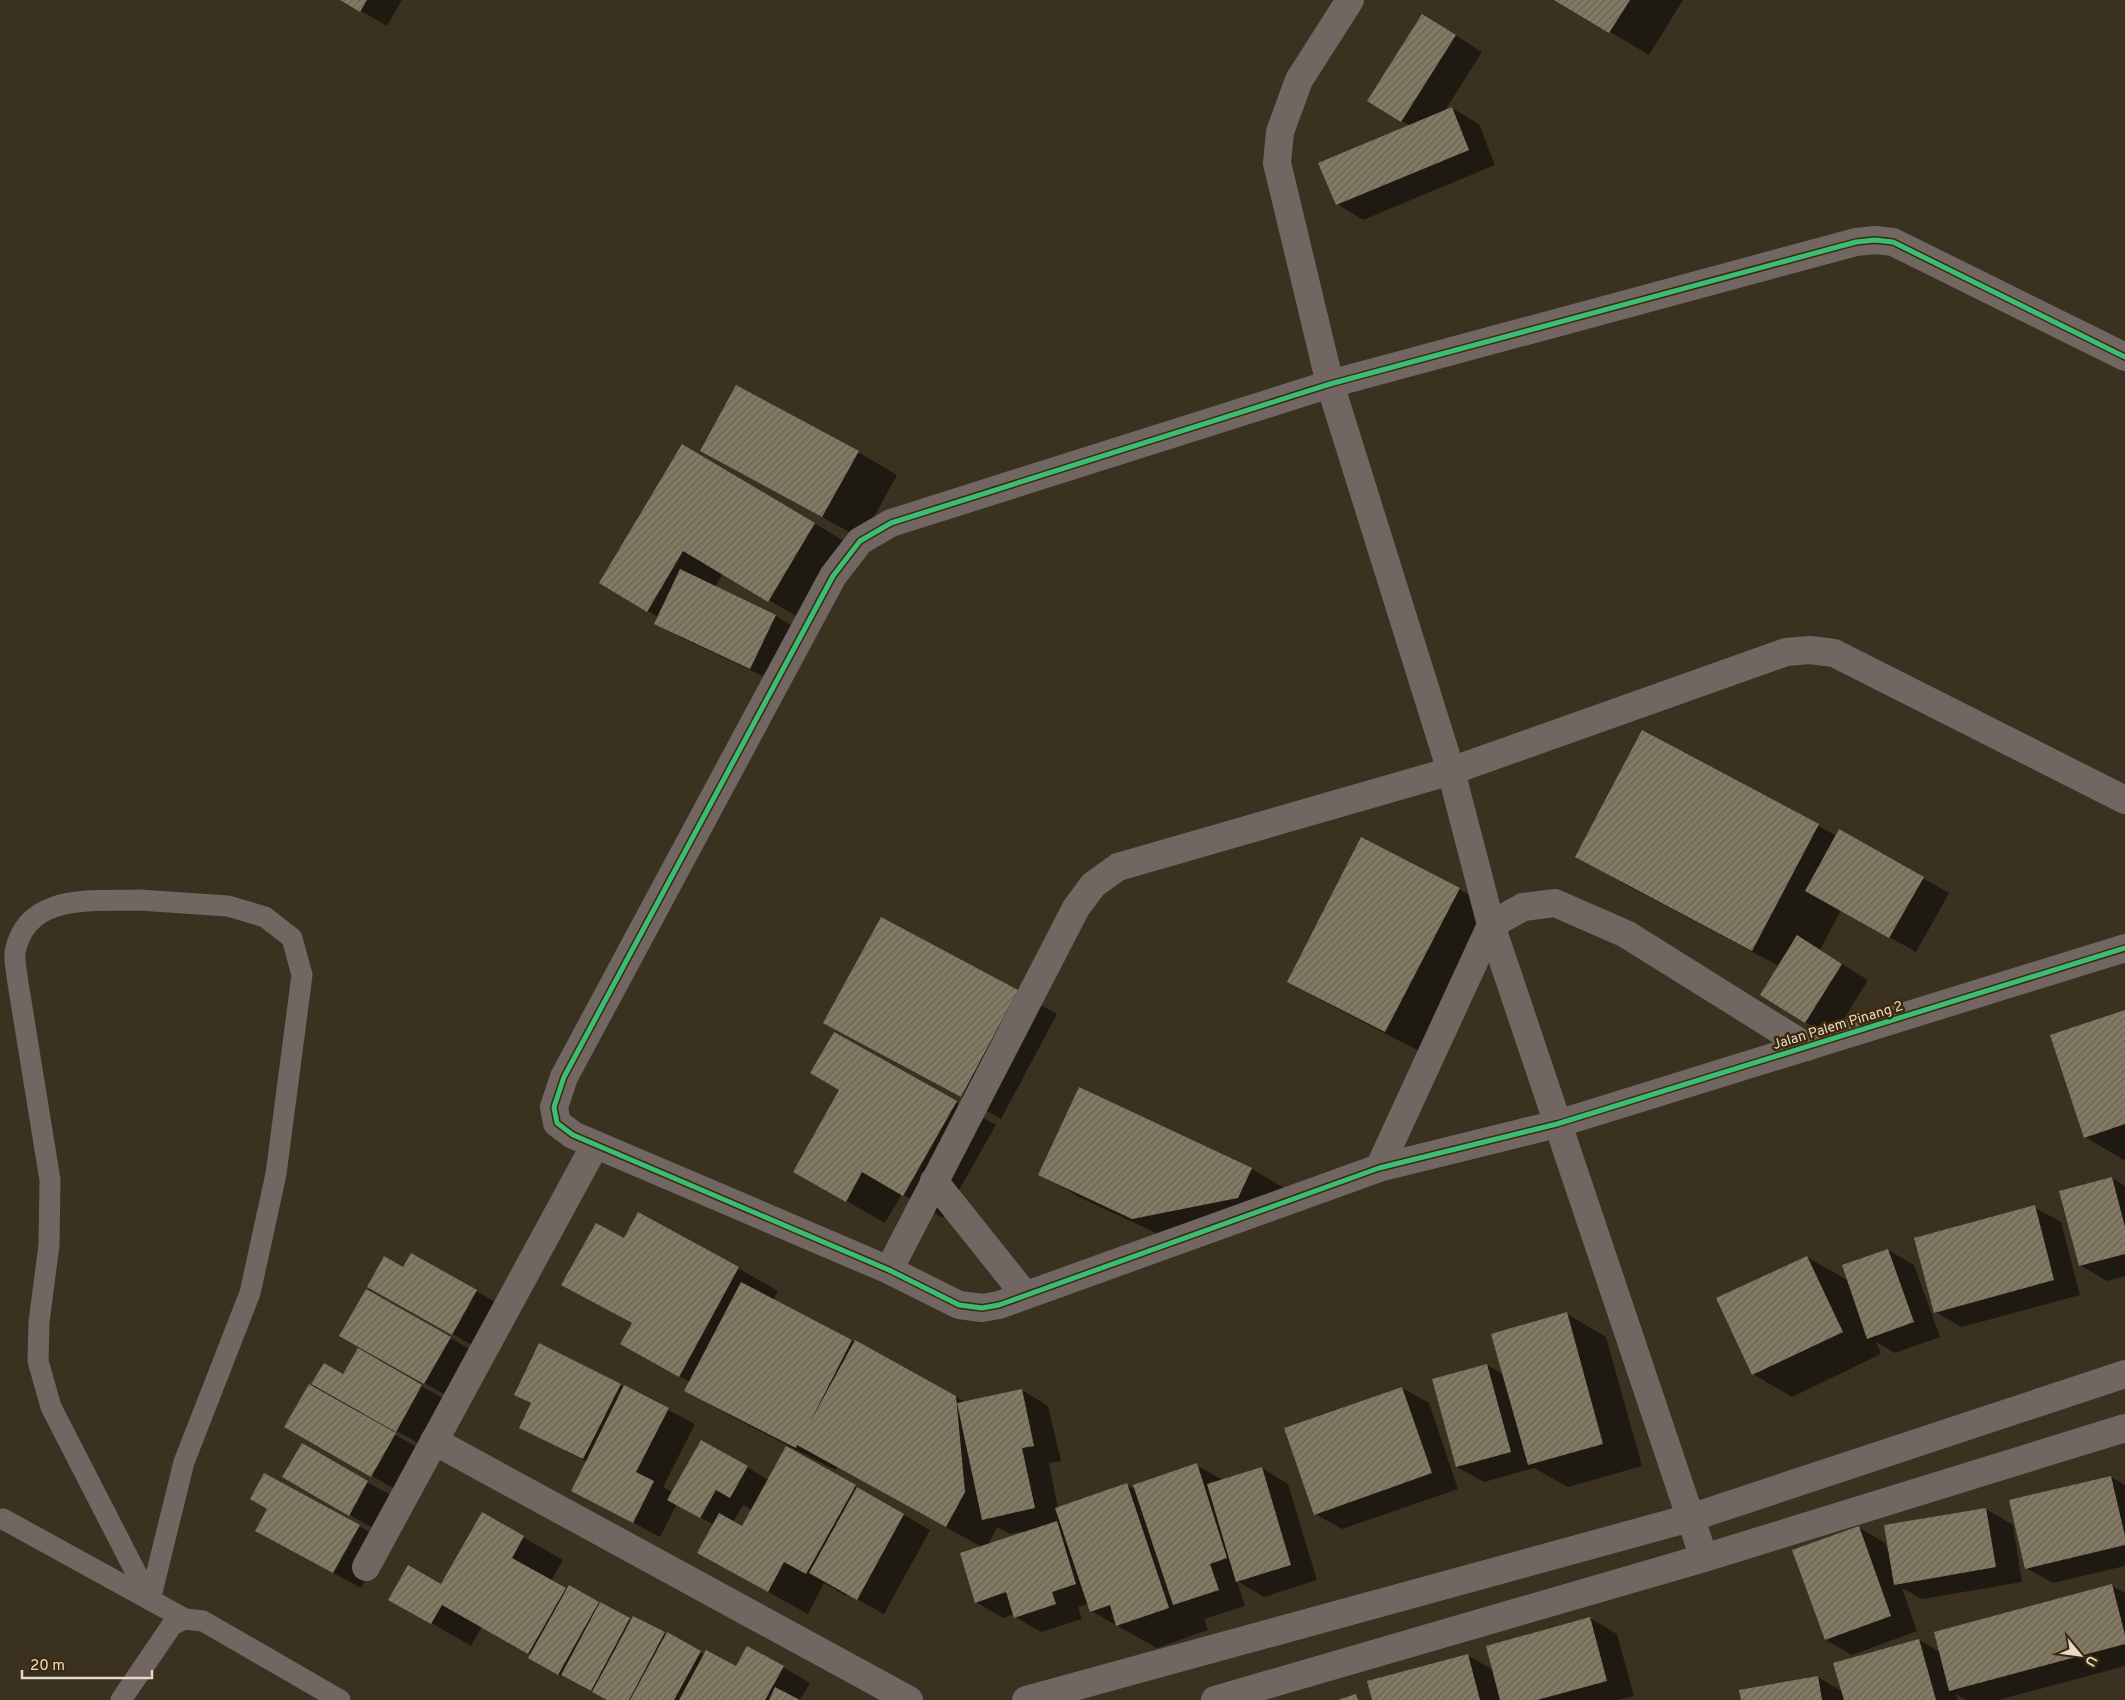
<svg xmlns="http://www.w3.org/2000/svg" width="2125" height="1700" font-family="Overpass,sans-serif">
<defs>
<pattern id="building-hatch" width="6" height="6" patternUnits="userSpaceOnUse" patternTransform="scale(1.25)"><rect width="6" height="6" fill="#827a64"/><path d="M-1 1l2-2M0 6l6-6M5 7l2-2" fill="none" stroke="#6a6354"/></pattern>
</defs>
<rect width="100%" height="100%" fill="#3b3121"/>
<g fill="#0007" fill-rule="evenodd">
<polygon points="342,0 402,0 387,26"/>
<polygon points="1556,0 1683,0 1649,55"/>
<polygon points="1449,31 1482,52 1444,112 1452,108 1479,124 1495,165 1363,220 1337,204 1410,126 1369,100"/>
<polygon points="702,451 858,452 897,475 862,539"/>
<polygon points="722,468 854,547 808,623 723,573 715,587 776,616 802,632 777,683 682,638 655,623 658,617 601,582"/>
<polygon points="1643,732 1837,836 1840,831 1949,893 1916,952 1841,910 1820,950 1868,980 1832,1038 1805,1022 1779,966 1628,886 1577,856"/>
<polygon points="1459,889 1499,912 1425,1054 1328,1004 1288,981"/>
<polygon points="881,918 1057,1014 1001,1119 825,1023"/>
<polygon points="2125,1011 2125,1159 2124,1160 2085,1137"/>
<polygon points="835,1033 996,1125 943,1218 902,1194 885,1223 795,1172 841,1090"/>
<polygon points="1080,1089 1252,1169 1291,1192 1278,1220 1173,1241 1079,1197 1040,1174"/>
<polygon points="2112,1178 2125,1186 2125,1276 2107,1281 2080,1265"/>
<polygon points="2034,1207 2061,1222 2080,1295 1962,1327 1935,1312"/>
<path d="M625,1240L738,1268L778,1291L773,1300L855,1342L965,1402L1022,1390L1048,1406L1061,1461L1049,1463L1058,1508L1127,1485L1136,1490L1196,1465L1223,1480L1262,1468L1288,1484L1317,1580L1264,1597L1237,1581L1245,1606L1204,1619L1208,1630L1157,1648L1091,1611L1088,1604L1078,1607L1082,1619L1041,1632L1015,1617L1014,1614L1003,1618L976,1602L982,1547L837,1467L835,1470L725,1413L686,1390L690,1382L661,1366L633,1324L563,1285ZM997,1527L1010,1534L1024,1531V1533L988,1545Z"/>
<polygon points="1888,1250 1914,1265 1940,1337 1895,1353 1876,1342 1881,1354 1792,1397 1753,1374 1807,1257 1849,1281"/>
<polygon points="411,1255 503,1306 479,1349 369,1287 404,1269"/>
<polygon points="366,1291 477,1353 451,1398 340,1336"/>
<polygon points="1567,1314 1606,1337 1642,1466 1568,1487 1534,1468 1484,1482 1457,1467 1487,1365 1504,1375"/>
<polygon points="358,1350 448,1401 423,1446 364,1412 362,1415 421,1450 398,1491 286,1427 324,1365 343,1375"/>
<path d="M620,1385L695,1424L663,1487L673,1493L702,1441L769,1480L855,1486L930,1530L884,1614L847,1594L846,1596L824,1583L808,1614L698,1553L714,1525L677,1504L660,1537L572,1490L587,1462L520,1427L532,1404L515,1394ZM743,1505L752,1510L742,1528L733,1522Z"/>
<polygon points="1402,1388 1429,1403 1458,1489 1342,1529 1315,1514"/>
<polygon points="302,1445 394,1497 376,1530 284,1477"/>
<polygon points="2111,1477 2125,1485 2125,1566 2053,1583 2026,1568"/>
<polygon points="1986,1509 2013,1525 2022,1582 1922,1599 1902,1588 1917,1631 1852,1655 1826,1640 1858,1527 1885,1543 1888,1552"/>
<polygon points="482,1514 563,1560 551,1581 568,1591 570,1587 632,1621 634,1617 705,1655 736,1668 783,1667 810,1683 800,1700 608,1700 556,1673 531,1655 482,1626 471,1646 390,1599 442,1586"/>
<polygon points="359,1526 386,1541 361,1588 284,1546"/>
<polygon points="2112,1586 2125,1593 2125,1666 1998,1700 1966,1700 1956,1694 1958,1700 1742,1700 1818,1677 1843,1692 1919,1640 1940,1652"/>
<polygon points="1590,1618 1617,1634 1634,1696 1618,1700 1373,1700 1468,1656 1494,1670"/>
</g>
<g fill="url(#building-hatch)">
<polygon points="340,0 367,0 360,12"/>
<polygon points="1554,0 1630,0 1609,33"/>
<polygon points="1422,14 1456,35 1401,122 1367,101"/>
<polygon points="1452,107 1469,150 1336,205 1318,163"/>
<polygon points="736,385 859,451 822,517 700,451"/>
<polygon points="682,444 815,523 768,602 683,551 647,612 599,583"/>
<polygon points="680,569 776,615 750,669 654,624"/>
<polygon points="1642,730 1819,824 1752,951 1575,857"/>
<polygon points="1839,829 1924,877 1889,938 1805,891"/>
<polygon points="1361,837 1460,888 1385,1032 1287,982"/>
<polygon points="881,917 1018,990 961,1097 823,1023"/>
<polygon points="1797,935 1842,964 1805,1023 1760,995"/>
<polygon points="2125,1010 2125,1124 2084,1138 2050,1035"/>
<polygon points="834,1032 957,1101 903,1196 862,1172 846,1202 793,1172 839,1090 810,1073"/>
<polygon points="1079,1087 1252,1168 1238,1198 1132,1219 1038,1175"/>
<polygon points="2112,1177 2125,1227 2125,1254 2079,1266 2059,1191"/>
<polygon points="2035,1205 2054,1280 1934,1313 1914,1238"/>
<polygon points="638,1212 739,1267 679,1377 620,1344 632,1323 561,1285 596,1223 624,1238"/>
<polygon points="1888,1249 1914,1322 1867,1339 1842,1265"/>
<polygon points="411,1253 477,1290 452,1335 367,1287 384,1256 403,1267"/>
<polygon points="1807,1256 1843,1332 1752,1375 1716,1298"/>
<polygon points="741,1282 852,1340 808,1426 855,1340 956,1396 965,1492 946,1527 797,1445 796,1448 684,1391"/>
<polygon points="366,1289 451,1337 424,1384 339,1336"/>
<polygon points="1567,1312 1603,1444 1528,1465 1491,1334"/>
<polygon points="539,1343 621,1384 583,1459 519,1428 531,1403 514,1395"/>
<polygon points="358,1348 422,1385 396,1432 311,1384 324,1363 343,1374"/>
<polygon points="1487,1364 1511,1452 1456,1467 1432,1379"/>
<polygon points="309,1384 396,1433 371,1477 284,1427"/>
<polygon points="624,1385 669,1408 636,1472 654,1481 633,1523 571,1491"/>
<polygon points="1402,1387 1432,1473 1314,1515 1284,1428"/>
<polygon points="1022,1389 1034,1446 1022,1448 1035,1508 982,1520 957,1403"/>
<polygon points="701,1440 748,1466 730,1498 716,1490 700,1518 667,1500"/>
<polygon points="302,1443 368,1481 349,1516 282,1477"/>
<polygon points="786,1446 856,1485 806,1574 784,1562 768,1592 697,1553 719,1513 742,1526"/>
<polygon points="1197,1463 1227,1558 1210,1564 1219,1590 1173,1605 1133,1485"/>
<polygon points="1262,1467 1291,1565 1236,1582 1207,1484"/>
<polygon points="264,1473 360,1525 333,1573 255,1531 267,1509 250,1499"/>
<polygon points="2111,1476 2125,1536 2125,1545 2025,1569 2009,1500"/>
<polygon points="1127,1483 1169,1608 1116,1626 1110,1605 1090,1612 1055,1508"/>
<polygon points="857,1487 904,1514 857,1600 809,1573"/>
<polygon points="1986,1508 1996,1567 1894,1585 1884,1525"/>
<polygon points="482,1512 524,1536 512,1558 566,1588 528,1654 442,1605 431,1624 388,1600 408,1565 441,1584"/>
<polygon points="1057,1521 1076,1584 1052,1592 1056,1604 1014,1618 1006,1592 975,1603 960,1553"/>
<polygon points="1859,1526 1891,1616 1825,1640 1792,1550"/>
<polygon points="2112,1584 2125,1635 2125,1644 1949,1691 1934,1632"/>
<polygon points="569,1585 599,1602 558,1675 528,1658"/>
<polygon points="600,1602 630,1618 591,1691 561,1675"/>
<polygon points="633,1616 665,1632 629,1700 607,1700 592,1692"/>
<polygon points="1590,1617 1607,1681 1537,1700 1500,1700 1486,1646"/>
<polygon points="667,1632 701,1651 674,1700 630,1700"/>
<polygon points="1919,1639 1936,1700 1844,1700 1833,1663"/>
<polygon points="747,1646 784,1666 765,1700 679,1700 706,1650 736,1666"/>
<polygon points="1468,1654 1480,1700 1372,1700 1367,1681"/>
<polygon points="1818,1676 1822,1700 1741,1700 1739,1690"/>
<polygon points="775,1687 800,1700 769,1700"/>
<polygon points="1356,1694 1358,1700 1338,1700"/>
</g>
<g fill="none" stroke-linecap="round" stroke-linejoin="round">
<g stroke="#716662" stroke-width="21">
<path d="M139,900L228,906L265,917L292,938L302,975L276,1174L250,1293L184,1462L150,1600L51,1407L38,1361L39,1322L49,1245L50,1180L18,983C17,974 14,961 15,952C27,892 92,902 139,900Z"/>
<polyline points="3,1519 185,1619"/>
<polyline points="121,1700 172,1625 185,1619 203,1621 340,1700"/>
</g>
<g stroke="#716662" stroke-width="28">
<polyline points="1350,0 1299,80 1280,132 1277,163 1330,384 1451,771 1491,925 1704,1558"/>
<polyline points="2125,357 1893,242 1875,240 1856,242 1330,384 891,523 860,541 833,576 564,1077 554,1107 557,1123 573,1135 889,1270 959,1305 982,1308 999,1305 1379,1168 1557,1124 2125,948"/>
<polyline points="1379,1168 1491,925 1523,907 1555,903 1626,934 1807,1047"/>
<polyline points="934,1181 1025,1295"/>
<polyline points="889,1270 1076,908 1093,885 1118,867 1451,771 1786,652 1810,650 1834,653 2125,800"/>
<polyline points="434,1441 909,1700"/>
<polyline points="366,1567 595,1145"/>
<polyline points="1026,1700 1690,1518 2125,1374"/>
<polyline points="1215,1700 1704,1558 2125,1428"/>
</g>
<g stroke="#3c290b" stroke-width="8">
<polyline id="cycleway" points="2125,357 1893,242 1875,240 1856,242 1330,384 891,523 860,541 833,576 564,1077 554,1107 557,1123 573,1135 889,1270 959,1305 982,1308 999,1305 1379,1168 1557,1124 2125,948"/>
</g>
<use href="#cycleway" stroke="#3abd76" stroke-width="5"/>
</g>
<g text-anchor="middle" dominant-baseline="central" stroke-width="5" stroke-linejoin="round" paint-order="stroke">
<g font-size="14" fill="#e6d9c9" stroke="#3c290b">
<text transform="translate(1838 1026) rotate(-17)">Jalan Palem Pinang 2</text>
</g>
</g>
<g transform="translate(2080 1655) rotate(119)" stroke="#3c290b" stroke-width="4" paint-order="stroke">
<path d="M0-4L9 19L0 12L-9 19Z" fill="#e6d9c9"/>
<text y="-8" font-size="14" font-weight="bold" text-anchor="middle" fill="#e6d9c9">U</text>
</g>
<path d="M22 1670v8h130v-8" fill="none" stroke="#e6d9c9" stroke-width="2.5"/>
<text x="30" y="1670" font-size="15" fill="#e6d9c9" stroke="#3c290b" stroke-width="4" paint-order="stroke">20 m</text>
</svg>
